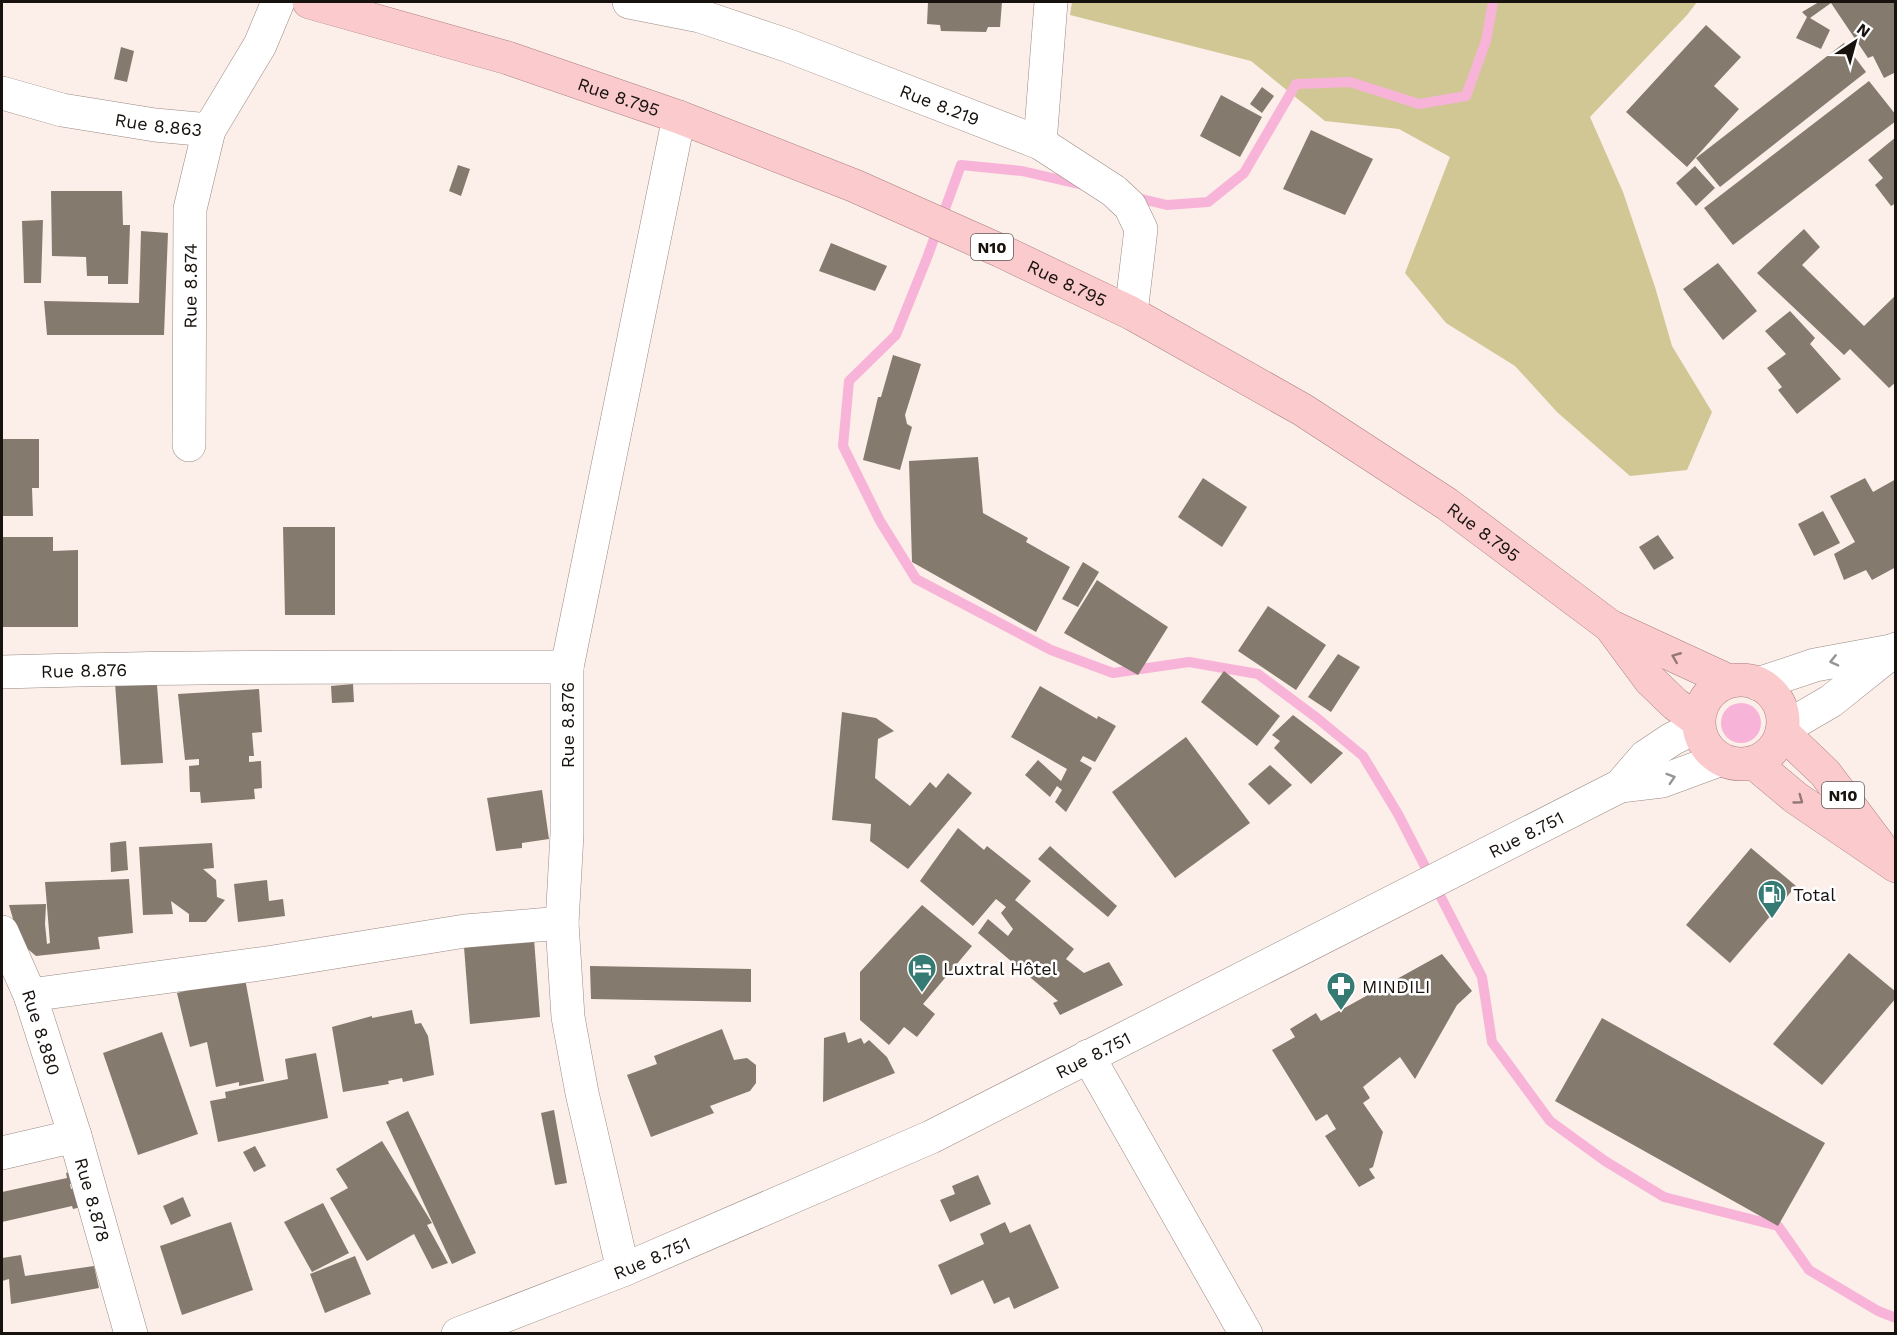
<svg xmlns="http://www.w3.org/2000/svg" width="1897" height="1335" font-family="'Work Sans',sans-serif">
<rect width="100%" height="100%" fill="#fceee8"/>
<polygon fill="#d0c795" points="1072,2 1697,2 1687,15 1590,117 1623,192 1655,287 1672,346 1712,412 1687,470 1630,476 1557,412 1515,366 1446,323 1405,273 1450,157 1399,129 1325,121 1251,61 1070,15"/>
<circle fill="#f8b4d8" cx="1741" cy="723" r="20"/>
<g fill="none" stroke-linecap="round" stroke-linejoin="round">
<g stroke="#f8b4d8" stroke-width="10">
<polyline points="1083,185 1022,171 961,165 927,258 896,335 849,381 843,446 880,521 916,579 1051,650 1113,673 1189,662 1258,674 1317,718 1363,756 1398,814 1482,977 1492,1042 1550,1121 1605,1161 1664,1197 1778,1226 1809,1270 1878,1311 1896,1318"/>
<polyline points="1133,197 1167,205 1208,202 1244,173 1296,84 1350,82 1419,104 1466,96 1486,41 1493,2"/>
</g>
</g>
<g fill="#847a6e">
<polygon points="928,2 1002,2 1000,27 988,27 986,32 941,31 940,25 927,24"/>
<polygon points="1819,2 1896,2 1896,72 1884,78 1873,56 1868,58 1831,3 1810,18 1830,30 1821,49 1796,38 1807,17 1802,12"/>
<polygon points="1706,25 1741,57 1714,86 1739,109 1687,167 1626,112"/>
<polygon points="1844,43 1866,72 1720,187 1696,158"/>
<polygon points="121,47 134,51 127,82 114,79"/>
<polygon points="1869,81 1896,115 1896,121 1733,245 1704,208"/>
<polygon points="1262,87 1274,96 1262,113 1250,104"/>
<polygon points="1221,95 1262,117 1240,157 1200,136"/>
<polygon points="1311,130 1373,159 1345,215 1283,189"/>
<polygon points="1896,137 1896,203 1891,206 1875,185 1883,178 1868,160"/>
<polygon points="458,165 470,169 461,196 449,191"/>
<polygon points="1695,166 1715,188 1696,206 1676,183"/>
<polygon points="51,191 122,191 123,225 130,225 128,284 108,284 108,276 87,276 86,257 52,256"/>
<polygon points="43,220 41,283 24,283 22,221"/>
<polygon points="1804,229 1820,247 1802,265 1864,326 1896,295 1896,382 1889,388 1850,349 1844,355 1757,273"/>
<polygon points="141,231 168,233 164,335 47,335 44,301 139,303"/>
<polygon points="831,243 887,266 875,291 819,271"/>
<polygon points="1718,263 1757,311 1723,340 1683,289"/>
<polygon points="1790,311 1815,338 1810,344 1841,379 1797,414 1778,390 1782,387 1767,368 1786,354 1765,331"/>
<polygon points="893,355 921,364 905,415 907,424 912,427 900,470 863,460 878,397 881,397"/>
<polygon points="2,439 39,439 39,488 32,488 33,516 2,516"/>
<polygon points="978,457 983,513 1028,538 1026,542 1070,567 1036,632 912,562 909,461"/>
<polygon points="1203,478 1247,507 1222,547 1178,517"/>
<polygon points="1865,478 1873,492 1896,479 1896,567 1872,580 1866,570 1844,580 1834,554 1855,542 1830,496"/>
<polygon points="1823,511 1840,543 1814,556 1798,524"/>
<polygon points="283,527 335,527 335,615 285,615"/>
<polygon points="1658,535 1674,558 1654,570 1639,547"/>
<polygon points="2,537 53,537 53,551 78,550 78,627 2,627"/>
<polygon points="1083,562 1099,572 1078,607 1062,599"/>
<polygon points="1097,580 1168,627 1138,675 1064,633"/>
<polygon points="1268,606 1326,645 1296,690 1238,651"/>
<polygon points="1338,654 1360,667 1331,712 1308,697"/>
<polygon points="1224,671 1280,716 1257,746 1201,702"/>
<polygon points="115,683 157,685 163,763 121,765"/>
<polygon points="353,684 354,702 332,703 331,686"/>
<polygon points="1040,686 1097,719 1098,716 1116,726 1095,762 1083,756 1080,761 1092,768 1066,812 1055,802 1062,790 1057,786 1050,797 1025,775 1038,760 1061,781 1067,769 1011,737"/>
<polygon points="259,689 262,732 252,733 254,756 249,756 249,762 261,761 262,788 254,789 255,799 201,803 200,792 190,792 189,766 199,765 199,759 185,760 178,694"/>
<polygon points="842,712 876,718 894,731 878,739 875,778 910,806 930,782 936,788 948,773 972,793 908,869 870,841 871,824 832,820"/>
<polygon points="1293,715 1343,753 1311,784 1274,748 1280,741 1272,735"/>
<polygon points="1186,737 1250,823 1175,878 1112,792"/>
<polygon points="1270,765 1292,785 1269,805 1248,784"/>
<polygon points="542,790 549,839 522,843 522,848 496,851 487,798"/>
<polygon points="958,828 984,850 987,846 1031,881 1015,900 1074,949 1066,959 1084,973 1109,962 1123,985 1060,1015 1053,1003 1058,1001 978,933 988,919 1008,936 1013,929 1001,913 1006,907 996,899 973,926 920,881"/>
<polygon points="126,841 128,870 111,872 110,843"/>
<polygon points="212,843 214,868 203,869 216,880 217,897 225,900 206,922 189,922 189,914 171,901 173,914 143,915 139,847"/>
<polygon points="1050,846 1117,906 1108,917 1038,859"/>
<polygon points="1751,848 1796,886 1730,963 1686,925"/>
<polygon points="129,879 133,933 98,937 100,949 36,956 17,940 9,921 13,919 9,905 46,904 45,924 47,944 50,943 45,882"/>
<polygon points="267,880 269,901 283,899 285,916 238,922 234,884"/>
<polygon points="922,905 972,946 923,1004 935,1014 917,1037 904,1027 889,1045 860,1020 860,972"/>
<polygon points="534,939 540,1017 470,1024 464,947"/>
<polygon points="1849,953 1896,992 1896,998 1822,1085 1773,1044"/>
<polygon points="1442,954 1472,991 1457,1005 1415,1079 1400,1057 1363,1087 1370,1098 1363,1103 1383,1132 1373,1167 1369,1169 1375,1178 1359,1187 1325,1136 1336,1129 1327,1114 1316,1121 1272,1050 1295,1037 1290,1029 1316,1013 1321,1021"/>
<polygon points="590,966 751,969 751,1002 591,999"/>
<polygon points="244,973 264,1081 239,1086 239,1082 216,1087 207,1042 190,1047 177,993 204,986"/>
<polygon points="412,1010 415,1024 421,1023 428,1036 434,1075 403,1082 402,1078 388,1081 389,1084 343,1092 332,1027 372,1016 372,1018"/>
<polygon points="1602,1018 1825,1143 1778,1226 1555,1101"/>
<polygon points="722,1029 734,1060 747,1058 756,1065 756,1083 750,1091 710,1106 714,1113 651,1137 627,1075 657,1064 654,1056"/>
<polygon points="162,1032 198,1134 138,1155 103,1053"/>
<polygon points="845,1032 848,1043 861,1038 864,1044 869,1040 887,1057 895,1073 823,1102 824,1038"/>
<polygon points="316,1053 328,1118 218,1142 210,1101 226,1098 225,1092 288,1079 285,1059"/>
<polygon points="554,1110 567,1183 555,1185 541,1113"/>
<polygon points="408,1111 476,1253 452,1264 386,1122"/>
<polygon points="382,1141 432,1223 427,1225 448,1263 432,1269 414,1234 367,1261 330,1198 348,1188 336,1169"/>
<polygon points="255,1146 266,1166 254,1172 243,1152"/>
<polygon points="73,1171 78,1182 70,1184 71,1189 80,1187 85,1206 73,1209 72,1206 2,1222 2,1192 67,1178 66,1173"/>
<polygon points="978,1175 991,1204 950,1222 940,1200 955,1194 952,1186"/>
<polygon points="183,1197 191,1216 171,1225 163,1206"/>
<polygon points="323,1203 349,1253 312,1272 284,1222"/>
<polygon points="231,1222 253,1290 182,1315 160,1246"/>
<polygon points="1005,1222 1010,1233 1030,1224 1059,1288 1014,1309 1009,1297 994,1304 983,1280 951,1295 938,1265 984,1244 980,1234"/>
<polygon points="21,1255 25,1276 94,1266 99,1288 11,1304 9,1279 2,1281 2,1258"/>
<polygon points="355,1256 371,1294 325,1313 310,1274"/>
</g>
<g fill="none" stroke-linecap="round" stroke-linejoin="round">
<g stroke="#998983" stroke-width="34">
<g id="minor">
<path id="s1" d="M629,2L700,16L789,46L1040,143L1114,191L1130,206L1141,229L1131,313"/>
<path id="s2" d="M2,93L62,110L155,125L209,130L260,45L278,2"/>
<polyline points="1040,143 1051,2"/>
<path id="s3" d="M189,445L190,209L209,130"/>
<polyline points="567,667 679,117"/>
<path id="s4" d="M2,672C190,666 378,667 567,667V834L562,923L568,1017L582,1093L623,1270"/>
<path id="s5" d="M2,932L30,995L75,1136"/>
<polyline points="30,995 267,963 465,931 562,923"/>
<polyline points="1088,1056 1246,1334"/>
<path id="s6" d="M2,1153L75,1136L131,1334"/>
</g>
</g>
<g stroke="#998983" stroke-width="34">
<g id="secondary">
<polyline points="1758,684 1815,665 1891,651"/>
<polyline points="1783,729 1831,701 1896,649"/>
<polyline points="1620,786 1645,757 1672,739 1698,726"/>
<path id="s7" d="M458,1334L623,1270L931,1137L1620,786L1662,781L1719,760"/>
</g>
</g>
<g stroke="#aa8081" stroke-width="34">
<g id="trunk">
<path id="s8" d="M309,2L508,58L679,117L855,186L1001,251L1131,313L1303,410L1447,504L1610,626L1650,680L1675,704L1698,721"/>
<polyline points="1614,628 1729,681"/>
<circle cx="1741" cy="722" r="42"/>
<polyline points="1782,732 1825,773 1879,845"/>
<polyline points="1754,763 1796,798 1896,866"/>
</g>
</g>
<use href="#minor" stroke="#fff" stroke-width="33"/>
<use href="#secondary" stroke="#fff" stroke-width="33"/>
<use href="#trunk" stroke="#facacc" stroke-width="33"/>
</g>
<defs><path id="oneway-chevron" d="M-2-3.5L2.5 0L-2 3.5" fill="none" stroke-width="1.6" stroke-linecap="round" stroke-linejoin="round" transform="scale(1.5)"/></defs>
<g stroke="#947777">
<use href="#oneway-chevron" transform="translate(1676 657) rotate(-158)"/>
<use href="#oneway-chevron" transform="translate(1799 800) rotate(36)"/>
</g>
<g stroke="#979493">
<use href="#oneway-chevron" transform="translate(1834 661) rotate(167)"/>
<use href="#oneway-chevron" transform="translate(1671 778) rotate(-18)"/>
</g>
<defs>
<g id="fuel-pin" transform="scale(1.5)"><path d="M0 17L-7.5 6A9.5 9.5 0 1 1 7.5 6Z" fill="#357b73" stroke="#fff"/><path d="M-5.5-6h7V0h2V4h1.3V-2.5L3-4.5l.8-.8L6-3V5H2.5V1h-1V6h-7ZM-4.2-4.7v3.2H.2V-4.7Z" fill="#fff"/></g>
<g id="hotel-pin" transform="scale(1.5)"><path d="M0 17L-7.5 6A9.5 9.5 0 1 1 7.5 6Z" fill="#357b73" stroke="#fff"/><path d="M-6-4.5h1.5V1H6V5H4.5V3h-9V5H-6ZM-4 0a1.8 1.8 0 1 1 3.6 0ZM.5 0V-2.5h3Q6-2.5 6 0Z" fill="#fff"/></g>
<g id="pharmacy-pin" transform="scale(1.5)"><path d="M0 17L-7.5 6A9.5 9.5 0 1 1 7.5 6Z" fill="#357b73" stroke="#fff"/><path d="M-2-6h4v4h4v4h-4v4h-4v-4h-4v-4h4Z" fill="#fff"/></g>
</defs>
<g fill-rule="evenodd">
<use href="#fuel-pin" x="1772" y="894"/>
<use href="#hotel-pin" x="922" y="968"/>
<use href="#pharmacy-pin" x="1341" y="986"/>
</g>
<g text-anchor="middle" dominant-baseline="central" stroke-width="5" stroke-linejoin="round" paint-order="stroke">
<g fill="#fff" stroke="#5d5957" stroke-width="1.5">
<rect x="971" y="234" width="42" height="26" rx="4.5"/>
<rect x="1822" y="782" width="42" height="26" rx="4.5"/>
</g>
<g font-size="16" font-weight="bold" fill="#18120f">
<text x="992" y="247">N10</text>
<text x="1843" y="795">N10</text>
</g>
<g font-size="18" fill="#18120f" stroke="#fff">
<text stroke="none"><textPath href="#s8" startOffset="324">Rue 8.795</textPath></text>
<text stroke="none"><textPath href="#s1" startOffset="328">Rue 8.219</textPath></text>
<text stroke="none"><textPath href="#s2" startOffset="160">Rue 8.863</textPath></text>
<text stroke="none"><textPath href="#s8" startOffset="810">Rue 8.795</textPath></text>
<text stroke="none"><textPath href="#s3" startOffset="159">Rue 8.874</textPath></text>
<text stroke="none"><textPath href="#s8" startOffset="1296">Rue 8.795</textPath></text>
<text stroke="none"><textPath href="#s4" startOffset="82">Rue 8.876</textPath></text>
<text transform="translate(567 725) rotate(-90)">Rue 8.876</text>
<text stroke="none"><textPath href="#s7" startOffset="1180">Rue 8.751</textPath></text>
<text stroke="none"><textPath href="#s5" startOffset="108">Rue 8.880</textPath></text>
<text stroke="none"><textPath href="#s7" startOffset="694">Rue 8.751</textPath></text>
<text stroke="none"><textPath href="#s6" startOffset="141">Rue 8.878</textPath></text>
<text stroke="none"><textPath href="#s7" startOffset="208">Rue 8.751</textPath></text>
</g>
<g font-size="18" fill="#18120f" stroke="#fff" text-anchor="start">
<text x="1793" y="894">Total</text>
<text x="943" y="968">Luxtral Hôtel</text>
<text x="1362" y="986">MINDILI</text>
</g>
</g>
<rect width="1897" height="1335" fill="none" stroke="#18120f" stroke-width="6"/>
<g transform="translate(1855 42) rotate(36)" stroke="#ffffff" stroke-width="4.5" paint-order="stroke">
<path d="M0-4.5L10 22L0 15L-10 22Z" fill="#18120f"/>
<text y="-9" font-size="16" font-weight="bold" text-anchor="middle" fill="#18120f">N</text>
</g>
</svg>
